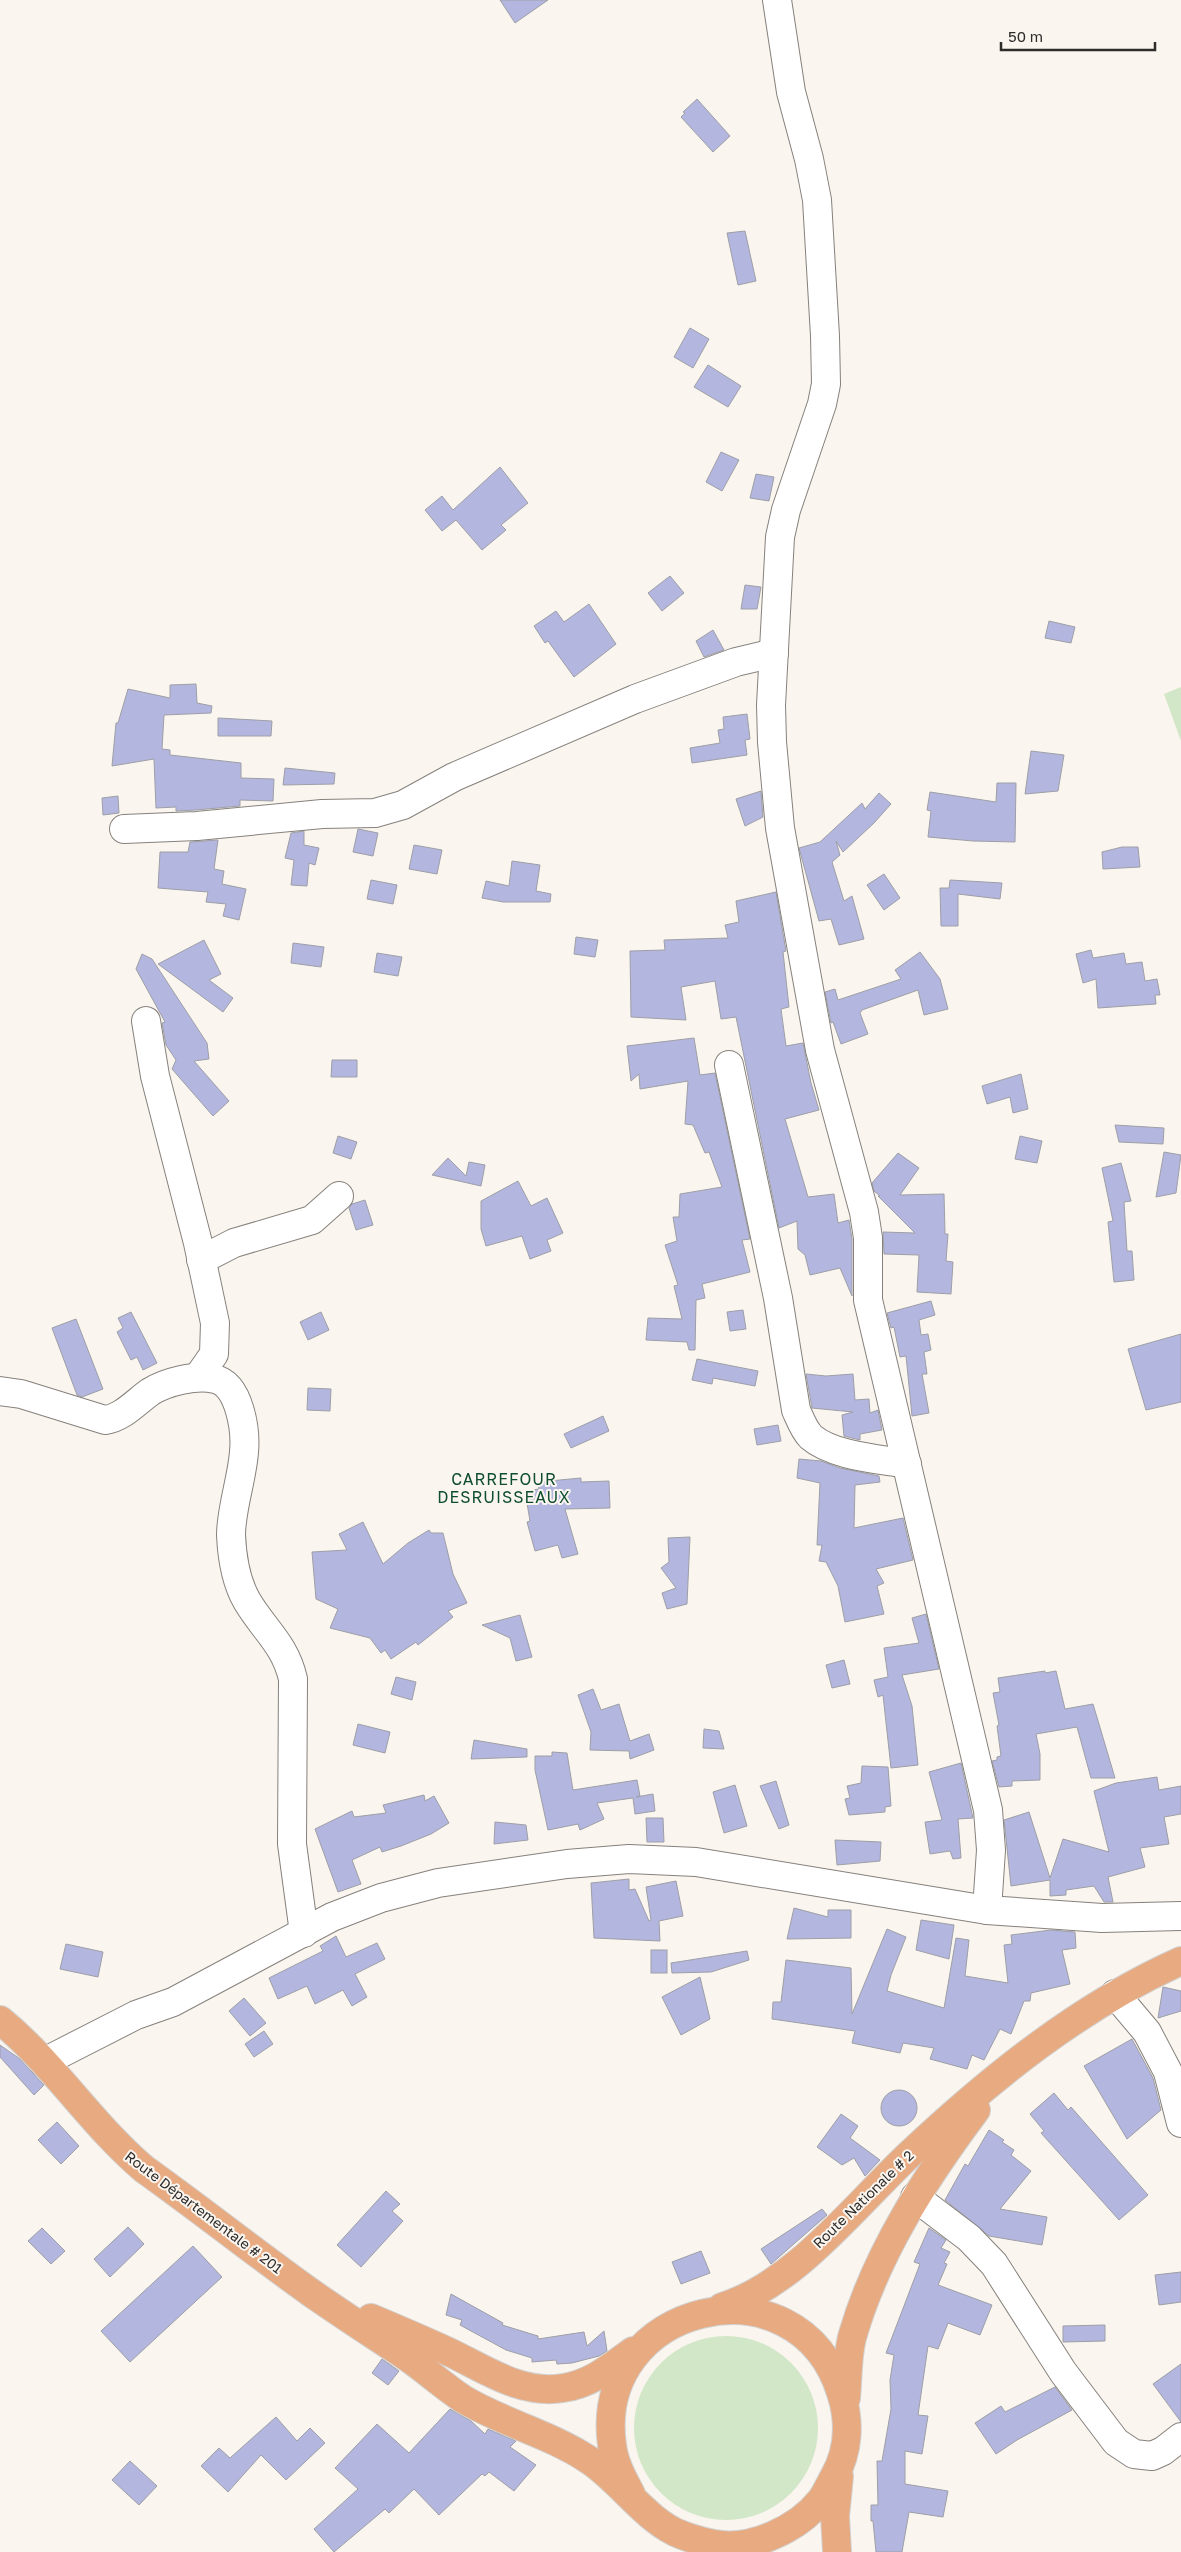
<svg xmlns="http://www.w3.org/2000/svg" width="1181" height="2552" font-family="'Golos Text',sans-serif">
<rect width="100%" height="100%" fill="#faf5ef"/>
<g fill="#d2e7c7">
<polygon points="1181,687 1181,741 1164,694"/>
<circle cx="726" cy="2428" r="92"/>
</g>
<g fill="#b3b6df" stroke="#9e9fa6">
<polygon points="500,0 548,0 515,23"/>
<polygon points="697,99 730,136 713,152 681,117 685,113 683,112"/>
<polygon points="745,231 756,281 738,285 727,233"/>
<polygon points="690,328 709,339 693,368 674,357"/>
<polygon points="708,365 741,386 728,407 694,387"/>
<polygon points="721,452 739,460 722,491 706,482"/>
<polygon points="500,467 528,503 501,525 506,530 482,550 456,520 442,531 425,510 442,496 453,510"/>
<polygon points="756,474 774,477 769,501 750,498"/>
<polygon points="670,576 684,593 662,611 648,593"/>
<polygon points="745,585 761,587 757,609 741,609"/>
<polygon points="589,604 616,644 574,677 548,641 545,643 534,626 556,611 564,622"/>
<polygon points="1049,621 1075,627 1071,643 1045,638"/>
<polygon points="713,630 724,650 704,657 696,641"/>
<polygon points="196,684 197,703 212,706 211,713 164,715 162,749 170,750 170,755 241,763 241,778 274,779 273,801 240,800 240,806 196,810 176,811 176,807 156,808 154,759 112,766 116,723 118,723 128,689 170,698 170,685"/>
<polygon points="747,714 750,739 745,740 747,755 692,763 690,748 720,743 718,730 724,729 723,717"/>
<polygon points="218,718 272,721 271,736 218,736"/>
<polygon points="1031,751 1064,755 1058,791 1025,794"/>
<polygon points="285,768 335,773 334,784 283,785"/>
<polygon points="997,783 1016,783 1015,842 973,841 928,837 931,811 927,810 930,792 996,802"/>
<polygon points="761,791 763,817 745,826 736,799"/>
<polygon points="879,793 891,804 874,823 843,852 836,841 840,855 832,862 844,901 852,896 864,939 839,945 831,919 819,921 799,848 820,842 862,803 865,809"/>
<polygon points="118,796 119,813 103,815 102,798"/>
<polygon points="358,829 378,833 373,856 353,852"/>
<polygon points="304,831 304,845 319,848 315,865 309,863 307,886 291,885 294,860 285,858 291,833"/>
<polygon points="218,840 214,869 224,871 222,884 246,889 239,920 223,916 226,904 206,902 208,892 158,888 160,852 188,852 190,842"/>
<polygon points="414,845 442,850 437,874 409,869"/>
<polygon points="1122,847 1138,847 1140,867 1103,869 1102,852"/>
<polygon points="512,861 540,865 536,891 551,894 550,902 503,902 482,898 486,881 509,886"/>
<polygon points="884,874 900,898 884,910 867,885"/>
<polygon points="371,880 397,885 393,904 367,899"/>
<polygon points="950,880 1002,883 1000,899 958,894 958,926 941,926 940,888 949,888"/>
<polygon points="776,892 786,951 783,952 789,1007 781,1009 786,1046 803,1043 811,1083 819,1110 785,1119 808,1197 834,1194 838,1223 849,1220 852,1239 852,1296 840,1268 810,1275 805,1255 798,1249 797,1221 779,1228 736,1017 721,1019 715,981 681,987 686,1020 631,1017 630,951 665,950 664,940 728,938 725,925 739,922 736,901"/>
<polygon points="576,937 598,940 595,957 574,954"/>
<polygon points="204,940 221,974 209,980 233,998 223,1012 158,964"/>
<polygon points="293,943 324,947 321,967 291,963"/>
<polygon points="1091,950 1093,958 1124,953 1126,964 1142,962 1145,981 1157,979 1160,995 1155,995 1156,1004 1098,1008 1096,979 1083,983 1076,954"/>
<polygon points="920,952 940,979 948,1009 924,1015 918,990 862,1010 860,1013 868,1034 841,1044 833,1022 831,1023 825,992 835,989 838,1000 901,979 895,970"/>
<polygon points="377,953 402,957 398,976 374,972"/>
<polygon points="142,954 152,959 207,1043 209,1059 194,1061 229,1101 213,1116 172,1069 176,1060 166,1045 162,1023 165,1022 136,969"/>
<polygon points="694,1038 700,1075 715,1073 750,1239 742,1240 750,1272 702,1284 705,1298 696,1300 695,1350 689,1350 687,1342 646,1340 648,1318 682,1319 674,1286 678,1285 665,1245 677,1241 673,1217 679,1217 680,1194 722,1187 709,1152 705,1153 693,1125 685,1124 688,1081 640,1089 639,1074 631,1081 627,1046"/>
<polygon points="332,1060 357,1060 357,1077 331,1077"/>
<polygon points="1021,1074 1028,1109 1013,1113 1010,1097 987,1104 982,1086"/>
<polygon points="1115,1125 1164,1128 1163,1144 1119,1142"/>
<polygon points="338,1136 357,1142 351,1159 333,1153"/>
<polygon points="1020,1136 1042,1141 1037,1163 1015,1159"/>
<polygon points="1164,1152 1181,1155 1176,1193 1156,1197"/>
<polygon points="898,1153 919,1168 900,1195 944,1194 945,1234 948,1234 946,1261 953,1262 951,1294 917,1292 919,1255 884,1254 883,1232 915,1233 878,1196 880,1196 874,1191 872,1183"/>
<polygon points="448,1158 466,1176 469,1162 485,1165 481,1186 432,1175"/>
<polygon points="1121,1163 1131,1201 1124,1202 1127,1251 1132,1251 1134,1280 1114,1282 1108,1222 1113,1221 1102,1168"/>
<polygon points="518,1181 531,1206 547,1198 563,1233 547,1240 551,1251 530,1259 522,1236 486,1246 481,1229 481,1201"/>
<polygon points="365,1200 373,1225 356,1230 349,1208 352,1204"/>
<polygon points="931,1301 935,1315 919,1320 921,1335 928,1334 931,1350 924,1352 927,1374 922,1374 929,1413 912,1416 906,1356 900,1357 894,1327 891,1328 887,1313"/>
<polygon points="743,1310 746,1329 730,1331 727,1312"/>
<polygon points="131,1312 157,1363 143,1370 137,1357 131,1360 117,1332 123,1328 118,1318"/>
<polygon points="321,1312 329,1330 308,1340 300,1322"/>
<polygon points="76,1319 103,1389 82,1397 77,1395 52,1328"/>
<polygon points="1181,1334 1181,1402 1146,1410 1128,1349"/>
<polygon points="697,1359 758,1371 755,1386 713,1378 712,1384 692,1380"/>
<polygon points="806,1374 826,1376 853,1374 855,1400 869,1399 870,1413 878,1410 882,1430 860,1434 860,1440 844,1436 842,1415 853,1412 812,1408"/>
<polygon points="308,1388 331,1389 330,1411 307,1410"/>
<polygon points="603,1416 609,1431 571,1448 564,1434"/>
<polygon points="778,1425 781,1441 757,1445 754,1429"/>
<polygon points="799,1459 821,1461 840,1468 879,1476 880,1482 855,1485 854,1528 903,1518 913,1560 876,1569 884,1583 877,1586 884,1614 845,1622 838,1586 826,1562 819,1561 822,1545 817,1545 820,1483 797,1478"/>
<polygon points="581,1478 581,1482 609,1481 610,1508 565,1509 578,1554 562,1558 558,1545 535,1551 527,1522 530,1521 525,1491 539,1489 538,1482"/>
<polygon points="363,1522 383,1564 408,1543 429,1530 431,1533 443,1533 453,1574 467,1603 448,1611 453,1617 418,1645 416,1642 391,1659 385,1650 381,1653 370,1638 330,1628 338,1609 316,1599 312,1552 347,1550 339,1534"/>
<polygon points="690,1537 687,1604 667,1609 662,1593 676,1588 661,1568 669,1562 668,1538"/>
<polygon points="926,1614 939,1669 902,1675 912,1706 918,1765 891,1768 883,1695 878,1697 874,1680 888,1677 884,1648 919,1643 912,1618"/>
<polygon points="520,1615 532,1657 516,1661 510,1638 482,1625"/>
<polygon points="844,1660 850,1684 832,1688 826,1665"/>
<polygon points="1045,1671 1045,1673 1056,1671 1065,1709 1093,1704 1115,1778 1091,1778 1077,1727 1036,1734 1040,1754 1040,1780 1012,1781 1012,1786 999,1787 992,1761 997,1760 997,1757 1001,1756 997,1726 999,1725 993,1693 1000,1692 998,1678"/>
<polygon points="396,1677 416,1682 412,1700 391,1694"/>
<polygon points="593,1689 601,1710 619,1704 630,1741 649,1734 654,1750 630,1759 629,1751 590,1750 591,1732 578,1695"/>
<polygon points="358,1724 390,1732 385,1753 353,1745"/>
<polygon points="704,1729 719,1731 724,1749 703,1748"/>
<polygon points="474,1740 527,1749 527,1757 471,1759"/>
<polygon points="552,1752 567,1753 573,1790 637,1780 640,1796 636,1797 653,1794 655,1811 635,1814 633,1798 597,1803 604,1819 580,1830 578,1824 548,1830 535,1770 535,1756 552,1756"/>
<polygon points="961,1763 973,1818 958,1819 961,1858 953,1859 950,1851 930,1854 925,1822 942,1820 929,1772"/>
<polygon points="862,1766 888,1767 891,1806 885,1807 885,1812 849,1815 845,1799 850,1798 847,1786 861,1783"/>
<polygon points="1157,1777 1159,1790 1181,1786 1181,1814 1164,1817 1169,1844 1140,1848 1145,1867 1108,1877 1113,1902 1104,1902 1094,1886 1066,1890 1066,1895 1050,1896 1050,1880 1011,1886 1004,1820 1029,1812 1050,1878 1063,1839 1109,1852 1094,1791 1116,1783"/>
<polygon points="776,1781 789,1825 779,1829 760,1786"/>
<polygon points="735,1785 747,1826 724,1833 713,1792"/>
<polygon points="424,1795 425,1801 434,1796 449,1823 431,1834 401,1846 382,1852 380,1847 352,1860 361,1884 338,1892 315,1829 352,1811 354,1817 386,1813 383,1805"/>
<polygon points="646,1818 663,1818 664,1842 647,1842"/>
<polygon points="495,1822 526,1825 528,1840 494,1844"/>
<polygon points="835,1840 881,1842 880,1861 837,1865"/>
<polygon points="629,1879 629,1890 635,1889 649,1921 651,1920 646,1887 676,1881 683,1916 659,1921 660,1941 594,1938 591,1883"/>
<polygon points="794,1908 828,1917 828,1910 851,1910 851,1938 787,1939"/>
<polygon points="921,1920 954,1925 949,1959 916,1950"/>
<polygon points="887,1929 906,1937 891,1975 887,1991 944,2008 956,1938 969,1940 965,1976 1008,1983 1004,1945 1012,1944 1011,1935 1051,1930 1075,1932 1076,1948 1062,1950 1070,1984 1031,1993 1030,2001 1024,2001 1011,2034 1000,2029 984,2060 972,2055 967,2069 930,2059 934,2048 903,2043 900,2053 852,2043 855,2031 772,2019 773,2002 781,2002 786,1960 851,1968 852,2014"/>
<polygon points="336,1936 346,1957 377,1943 385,1959 355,1974 367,1997 352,2006 343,1990 315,2004 307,1986 278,1999 269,1978 323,1951 320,1946"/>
<polygon points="66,1944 103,1952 98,1977 60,1969"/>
<rect x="651" y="1950" width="16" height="23"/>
<polygon points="747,1951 749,1960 711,1972 672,1973 671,1963"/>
<polygon points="700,1977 710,2019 681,2035 662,1997"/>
<polygon points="1163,1987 1181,1991 1181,2011 1158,2018"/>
<polygon points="244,1998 266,2023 250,2036 229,2011"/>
<polygon points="264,2031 273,2044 254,2057 245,2044"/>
<polygon points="1132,2039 1153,2078 1161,2110 1127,2139 1084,2066"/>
<polygon points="0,2045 20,2059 44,2085 34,2095 0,2057"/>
<circle cx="899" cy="2108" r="18"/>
<polygon points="1054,2093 1068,2110 1071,2107 1148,2195 1119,2220 1041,2133 1044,2131 1030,2114"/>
<polygon points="841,2114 858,2126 850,2138 880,2160 865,2176 854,2158 842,2165 817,2147"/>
<polygon points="57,2122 79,2146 61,2164 38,2140"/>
<polygon points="989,2130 1004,2140 1002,2142 1014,2150 1011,2155 1031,2171 1000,2209 1047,2217 1042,2245 989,2236 945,2200 965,2164 968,2166"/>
<polygon points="386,2191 400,2204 392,2211 403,2221 361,2267 337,2245"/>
<polygon points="822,2209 827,2215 771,2264 761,2249"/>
<polygon points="128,2227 144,2244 110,2277 94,2259"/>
<polygon points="42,2228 65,2251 51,2264 28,2241"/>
<polygon points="929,2228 946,2240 941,2248 950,2252 944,2263 947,2264 938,2285 992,2305 980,2335 948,2323 938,2349 928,2346 918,2415 928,2416 922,2454 905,2451 905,2484 948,2491 943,2517 909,2512 902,2552 876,2552 873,2521 871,2521 871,2505 878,2505 877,2461 882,2461 891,2409 890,2380 894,2355 886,2353 920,2264 914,2262"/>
<polygon points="193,2246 222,2277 130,2362 101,2331"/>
<polygon points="701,2251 710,2273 681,2284 672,2262"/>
<polygon points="1181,2272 1181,2302 1159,2305 1155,2275"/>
<polygon points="451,2294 503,2323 502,2325 538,2336 538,2339 584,2332 587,2346 604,2331 607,2351 599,2356 572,2363 557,2364 556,2360 532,2362 532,2358 506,2350 460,2325 462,2320 446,2315"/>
<polygon points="1105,2325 1105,2341 1063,2342 1063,2326"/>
<polygon points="382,2359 399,2371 388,2385 372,2373"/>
<polygon points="1181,2364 1181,2422 1153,2384"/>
<polygon points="1055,2387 1072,2410 1017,2440 996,2454 975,2423 1001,2406 1005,2412"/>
<polygon points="450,2409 471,2421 485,2434 488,2429 516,2441 510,2447 536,2465 514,2491 489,2472 485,2476 482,2474 439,2515 414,2489 389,2513 385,2509 334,2552 314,2529 358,2489 335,2468 377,2424 409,2453"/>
<polygon points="276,2417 297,2441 310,2428 325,2443 286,2480 261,2455 228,2492 201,2466 219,2448 230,2458"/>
<polygon points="130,2461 157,2486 139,2505 112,2480"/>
</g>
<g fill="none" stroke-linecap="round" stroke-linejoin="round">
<g stroke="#86817c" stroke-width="30">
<g id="minor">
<polyline points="777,0 791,92 809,159 817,200 825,336 826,384 822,404 786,510 780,537 771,705 772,742 780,828 820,1050 864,1212 868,1238 868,1300 988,1810 991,1850 987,1910"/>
<polyline points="124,829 197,826 322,814 375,813 403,805 454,777 635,699 736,662 774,653"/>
<polyline points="146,1021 155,1076 198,1243 215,1323 214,1354 198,1377"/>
<path d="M729,1065L778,1298L796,1410C800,1419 804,1430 811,1437C833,1456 879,1459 907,1464"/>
<polyline points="201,1260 234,1243 312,1220 339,1196"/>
<path d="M0,1391L21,1394L105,1420C122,1418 136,1402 150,1392C166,1382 197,1374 215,1379C240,1385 246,1431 244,1452C242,1479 231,1509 231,1535C232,1557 236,1582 247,1601C264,1630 285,1644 293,1679L292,1844L304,1933"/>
<polyline points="1115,1994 1147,2032 1168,2072 1181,2123"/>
<polyline points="44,2062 136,2015 173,2002 332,1917 381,1898 438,1883 567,1864 629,1859 696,1862 987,1910 1102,1918 1181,1916"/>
<polyline points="915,2197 969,2238 994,2264 1063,2372 1116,2442 1134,2454 1152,2456 1163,2451 1181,2437"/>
</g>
</g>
<g stroke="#d1d1d0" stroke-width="30">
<g id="major">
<path d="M0,2020C54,2064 91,2124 144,2169C200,2209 254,2252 310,2292C343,2315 377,2337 410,2359C428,2372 445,2387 463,2399C503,2423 550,2434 589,2460C620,2480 648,2523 682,2535C692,2539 704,2542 714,2544C751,2551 798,2529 821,2500C826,2493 830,2484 834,2477C849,2451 850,2421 841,2393C798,2254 592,2303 612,2445C614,2463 623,2479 631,2494"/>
<path d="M722,2307C796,2284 855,2205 911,2153C991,2078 1080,2006 1181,1961"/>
<path d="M371,2318C397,2329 423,2340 449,2352C485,2369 521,2395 563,2388C591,2384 611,2367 633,2351"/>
<path d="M846,2398C848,2378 847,2353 853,2334C877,2252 926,2177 976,2110"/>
<polyline points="837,2552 835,2516 839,2476"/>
</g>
</g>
<use href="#minor" stroke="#fff" stroke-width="28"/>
<use href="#major" stroke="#e8aa80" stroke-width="28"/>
</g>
<g text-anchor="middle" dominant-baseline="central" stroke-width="4" stroke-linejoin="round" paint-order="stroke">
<g font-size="14" fill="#2e2c2a" stroke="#faf5ef">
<text transform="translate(863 2199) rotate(-44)">Route Nationale # 2</text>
<text transform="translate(204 2212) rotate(37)">Route Départementale # 201</text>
</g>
<g font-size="16" letter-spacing="1" fill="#0e4d30" stroke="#faf5ef">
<text x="504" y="1479">CARREFOUR<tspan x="504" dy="18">DESRUISSEAUX</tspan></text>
</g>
</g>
<path d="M1001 42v8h154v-8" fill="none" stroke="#2e2c2a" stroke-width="2.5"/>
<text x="1008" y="42" font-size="15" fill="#2e2c2a" stroke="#faf5ef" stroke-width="4" paint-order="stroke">50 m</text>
</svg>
